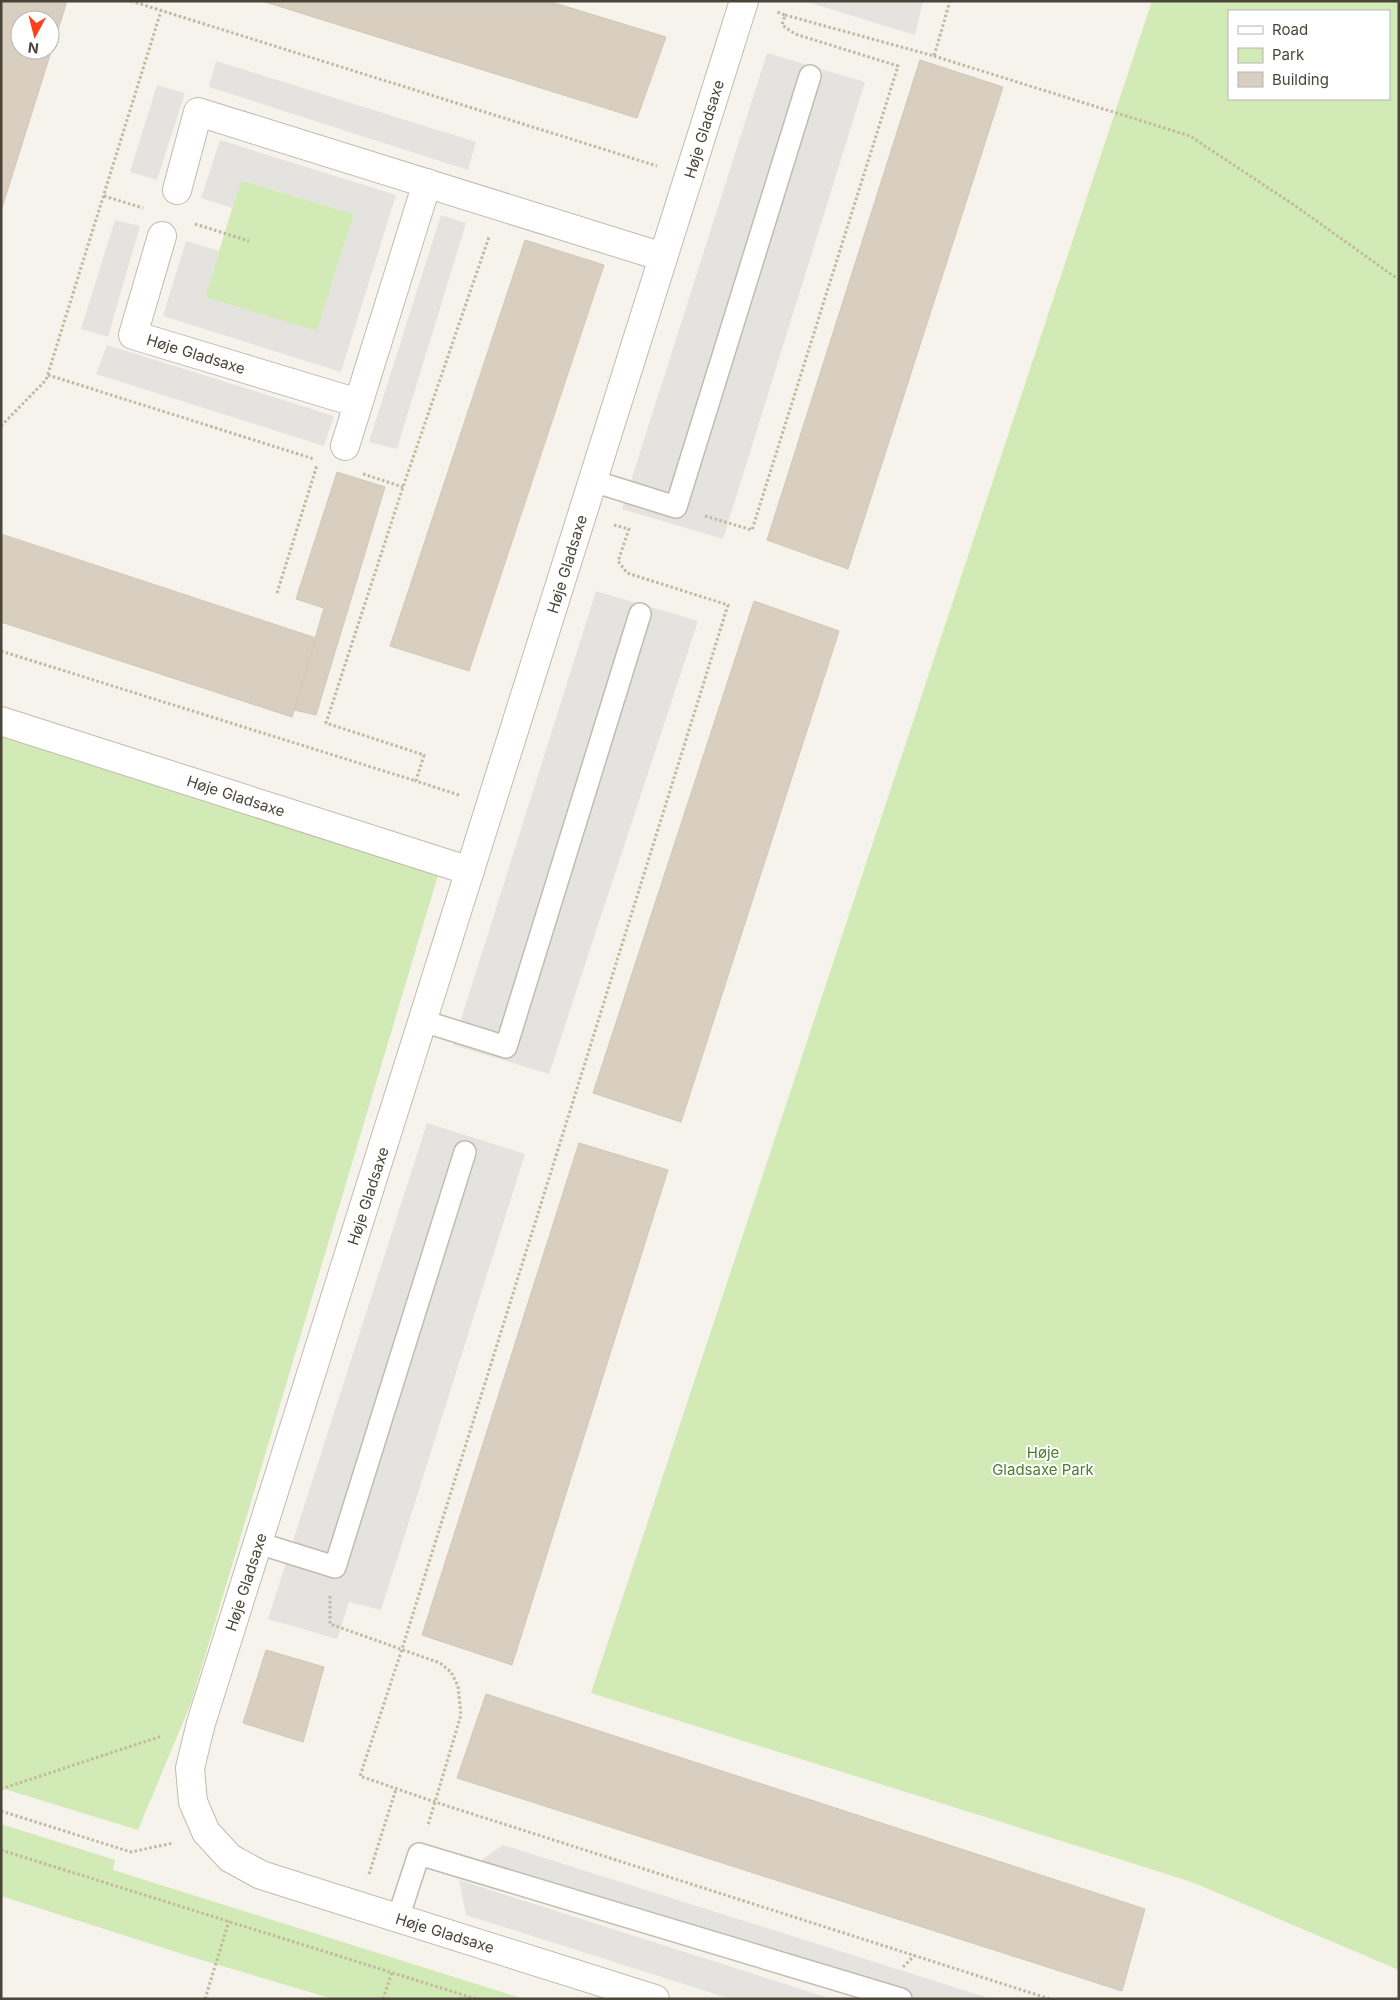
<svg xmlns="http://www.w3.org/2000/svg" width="1400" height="2000" font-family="Inter,sans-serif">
<rect width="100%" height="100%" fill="#f6f3ec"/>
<g fill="#d2eab5" fill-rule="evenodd">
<path d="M1152,1H1399V1970L1192,1882L591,1693ZM1389,11V99H1229V11Z"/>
<polygon points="241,180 354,214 317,332 205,297"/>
<polygon points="1,732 438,875 191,1703 138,1830 1,1788"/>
<polygon points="1,1824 115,1860 113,1870 524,1999 333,1999 195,1958 1,1896"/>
</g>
<g fill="#e5e3e0">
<polygon points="804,1 920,1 923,2 915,35"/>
<polygon points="767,53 865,82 723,539 622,509"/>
<polygon points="216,61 476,142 468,170 209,87"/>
<polygon points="157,85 185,93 157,180 130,172"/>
<polygon points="220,140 396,195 341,372 163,316 186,241 219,251 205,297 317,331 354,214 242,180 232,208 201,198"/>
<polygon points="441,215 466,223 397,449 369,442"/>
<polygon points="115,220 140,226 108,337 81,329"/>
<polygon points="107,345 334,416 324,446 96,374"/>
<polygon points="596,591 698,621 549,1074 453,1045"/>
<polygon points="427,1123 525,1154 381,1610 349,1602 337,1639 268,1619"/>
<polygon points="503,1845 992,1999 904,1999 477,1863"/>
<polygon points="459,1880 832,1999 731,1999 466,1915"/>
</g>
<g fill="#d8cfc1" stroke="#d3c7b4" fill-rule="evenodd">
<path d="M1,1H67L1,211ZM20,20H50V50H20Z"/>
<polygon points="262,1 548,1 666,37 637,118"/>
<polygon points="920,60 1003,87 848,569 767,540"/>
<polygon points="525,240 604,265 469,671 390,646"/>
<polygon points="337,472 385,487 316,715 294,710 324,608 296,599"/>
<polygon points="1,534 316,638 292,717 1,622"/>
<polygon points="754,601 839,631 681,1122 593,1093"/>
<polygon points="579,1143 668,1170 512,1665 422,1635"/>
<polygon points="266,1650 324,1667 303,1742 243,1723"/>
<polygon points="486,1694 1145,1909 1122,1991 457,1778"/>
</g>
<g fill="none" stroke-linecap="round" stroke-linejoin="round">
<g stroke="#c2bbae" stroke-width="24">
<g id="service">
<polyline points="593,481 676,507 810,76"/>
<polyline points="423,1021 506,1047 640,614"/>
<polyline points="258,1543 335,1567 465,1152"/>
<polyline points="398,1918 419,1854 901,1999"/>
</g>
</g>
<g stroke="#c2bbae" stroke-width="30">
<g id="minor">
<polyline points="177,190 198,112 663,257"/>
<polyline points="162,236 133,335 358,403"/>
<polyline points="345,446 427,183"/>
<polyline points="1,721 470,871"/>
<polyline points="655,1999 261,1875 230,1858 206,1832 193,1802 190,1768 201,1723 744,1"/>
</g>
</g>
<g stroke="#c4b79f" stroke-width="3" stroke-dasharray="2.5 2.5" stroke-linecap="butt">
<polyline points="131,1 657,166"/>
<polyline points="785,15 934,56 950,1"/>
<polyline points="934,56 1190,136 1297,207 1399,280"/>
<polyline points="104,196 143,208"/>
<polyline points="195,224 249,241"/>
<polyline points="48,375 314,459"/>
<polyline points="1,426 46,380 161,11"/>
<polyline points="363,474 403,487"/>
<polyline points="705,516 752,530 898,66 795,34 782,25 785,15 777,12"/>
<polyline points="614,525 629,529 618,561 627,573 728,605 402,1649 360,1776 435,1802 1050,1999"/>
<polyline points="277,593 317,465"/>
<polyline points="1,651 416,781"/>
<polyline points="459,795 416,781 424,755 326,723 403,487 489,237"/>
<polyline points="330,1596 330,1624 440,1663 451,1672 458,1686 461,1715 428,1825"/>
<polyline points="1,1789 162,1736"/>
<polyline points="1,1811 131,1852 173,1843"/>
<polyline points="1,1850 476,1999"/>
<polyline points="369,1874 396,1789"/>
<polyline points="903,1967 915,1955"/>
<polyline points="205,1999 229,1921"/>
<polyline points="383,1999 392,1972"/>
</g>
<use href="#service" stroke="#fff" stroke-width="21"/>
<use href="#minor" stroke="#fff" stroke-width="28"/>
</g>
<g text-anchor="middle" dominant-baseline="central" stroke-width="4" stroke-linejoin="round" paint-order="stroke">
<g font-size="15" fill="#4b4439" stroke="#fff">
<text transform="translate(704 129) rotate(-73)">Høje Gladsaxe</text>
<text transform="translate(196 354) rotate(17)">Høje Gladsaxe</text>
<text transform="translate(567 564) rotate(-73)">Høje Gladsaxe</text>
<text transform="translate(236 796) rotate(18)">Høje Gladsaxe</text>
<text transform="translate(368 1196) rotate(-72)">Høje Gladsaxe</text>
<text transform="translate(246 1582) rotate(-72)">Høje Gladsaxe</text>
<text transform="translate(445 1933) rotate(17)">Høje Gladsaxe</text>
</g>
<g font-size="15" fill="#4a7f2a" stroke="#fff">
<text x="1043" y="1452">Høje<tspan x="1043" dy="17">Gladsaxe Park</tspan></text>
</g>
</g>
<rect width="1400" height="2000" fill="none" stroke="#4b4439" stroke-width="5"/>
<rect x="1228" y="10" width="162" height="90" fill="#ffffff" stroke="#b7b4b0"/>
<rect x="1238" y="26" width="25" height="8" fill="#ffffff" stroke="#b7b4b0"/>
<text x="1272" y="35" font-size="15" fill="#4b4439">Road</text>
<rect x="1238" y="48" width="25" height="15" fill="#d2eab5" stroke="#b7b4b0"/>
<text x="1272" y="60" font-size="15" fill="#4b4439">Park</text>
<rect x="1238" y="72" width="25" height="15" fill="#d8cfc1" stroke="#b7b4b0"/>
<text x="1272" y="85" font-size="15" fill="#4b4439">Building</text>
<g transform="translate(35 35) rotate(187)"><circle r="24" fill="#ffffff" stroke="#b7b4b0"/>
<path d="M0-4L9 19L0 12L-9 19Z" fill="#fc3f1d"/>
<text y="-8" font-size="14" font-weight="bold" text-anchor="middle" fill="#4b4439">N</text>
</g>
</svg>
